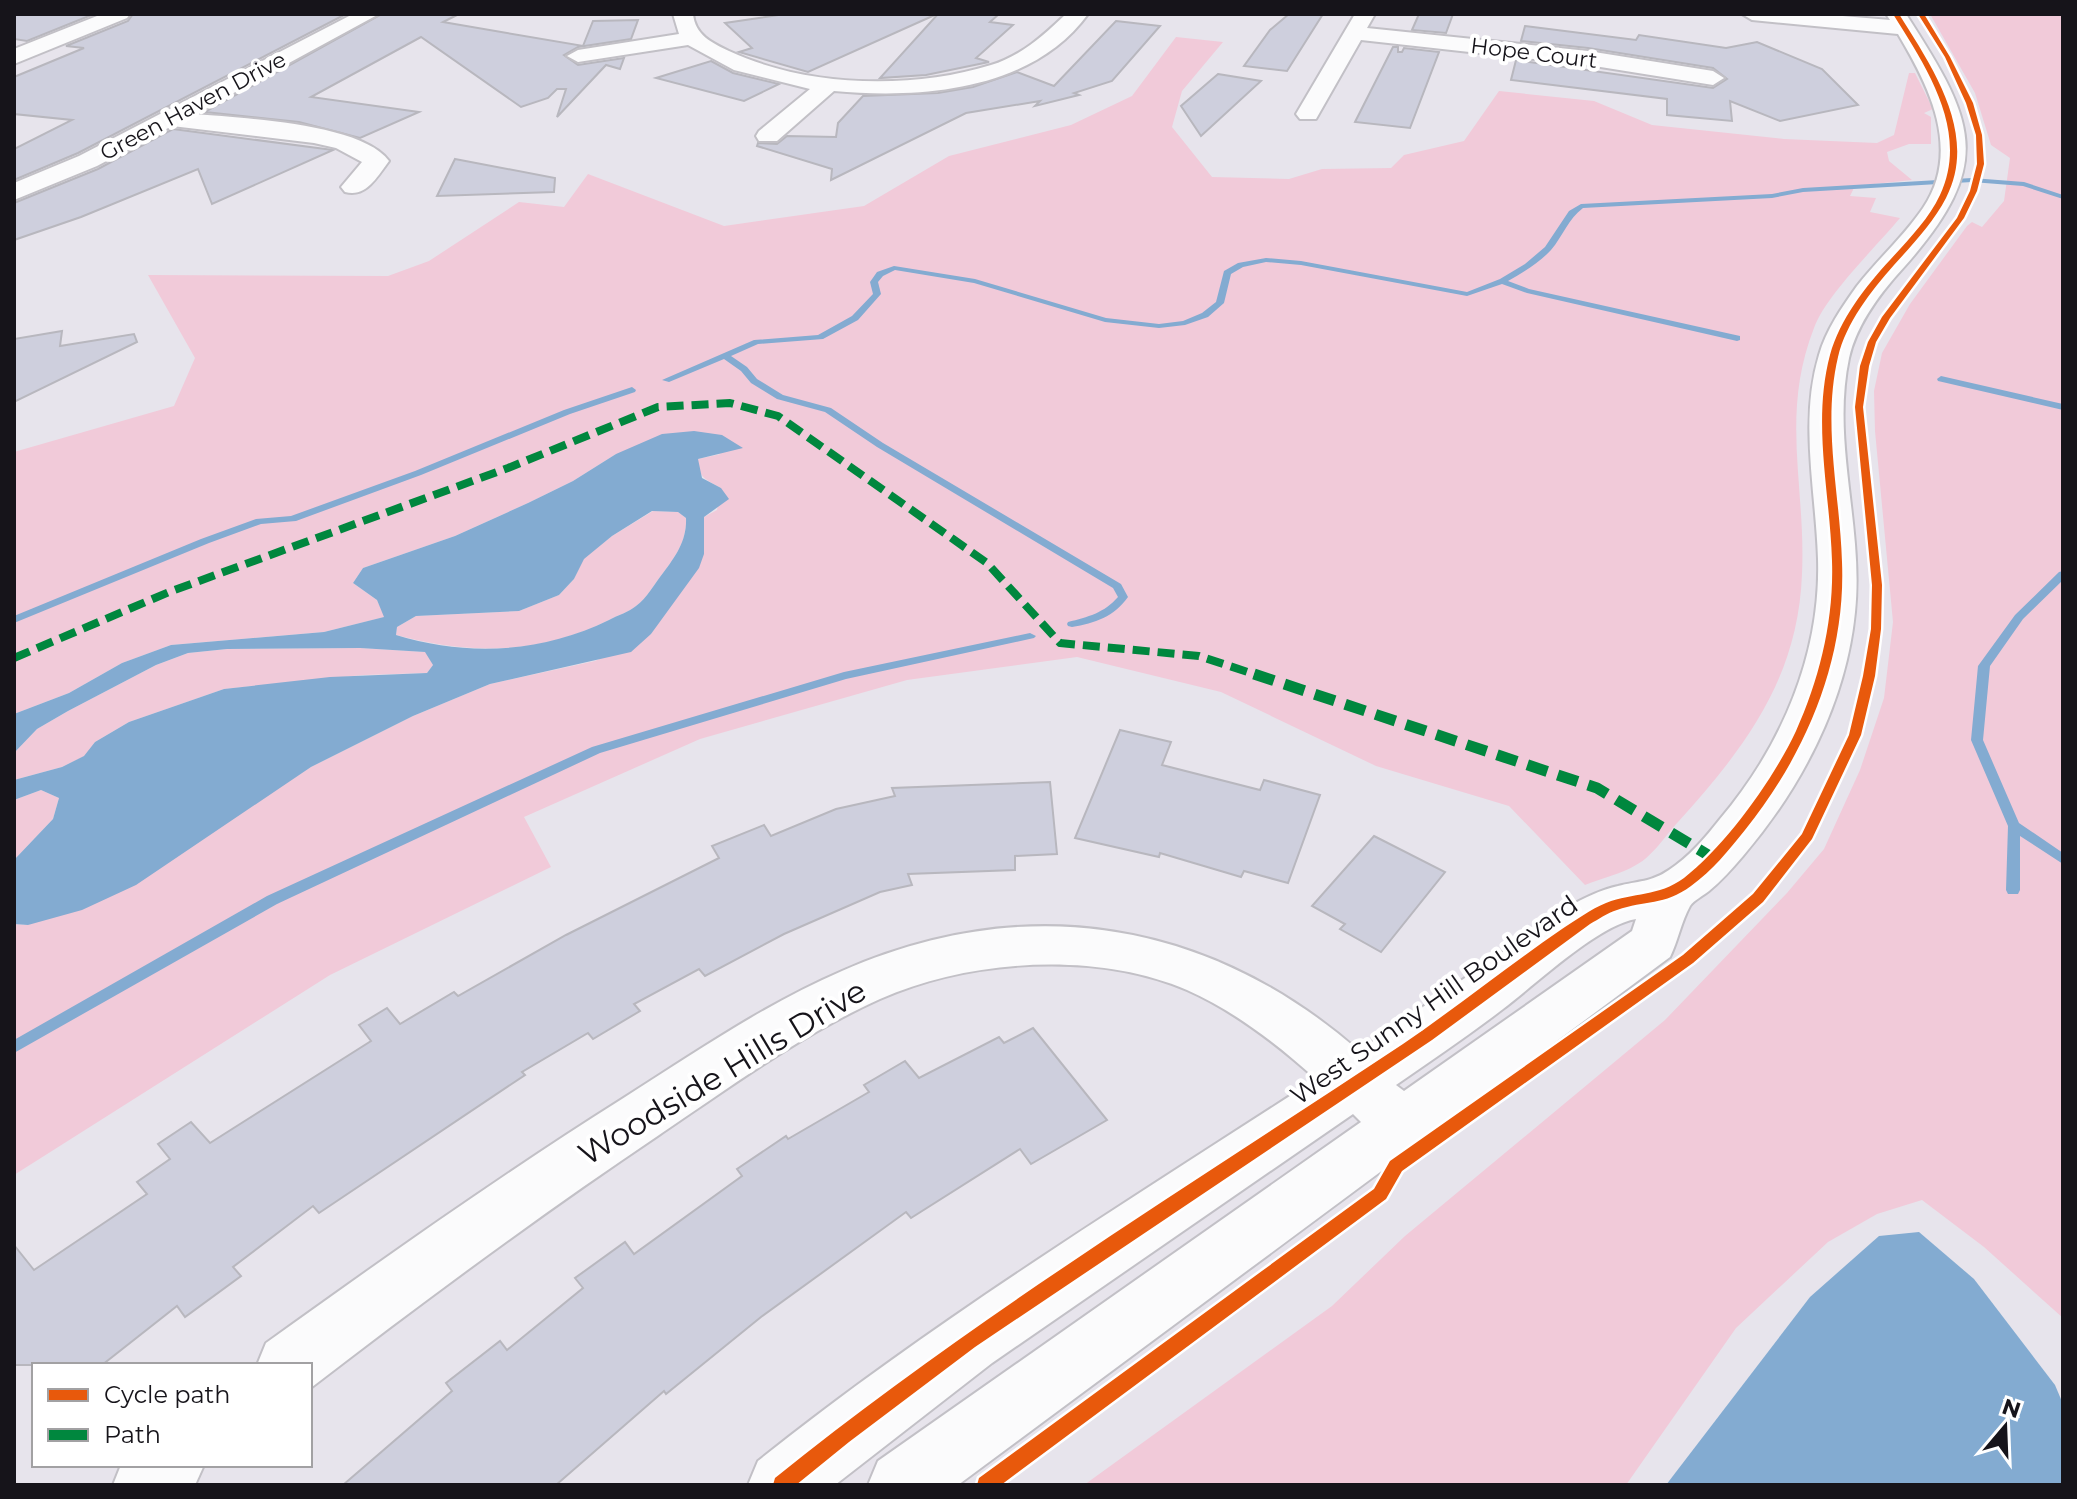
<svg xmlns="http://www.w3.org/2000/svg" width="2077" height="1499" font-family="Montserrat,sans-serif">
<rect width="100%" height="100%" fill="#e7e4ec"/>
<g fill="#f1cad9">
<polygon points="1930,14 2063,14 2063,1318 1984,1247 1922,1200 1877,1214 1828,1242 1736,1328 1626,1485 1084,1485 1332,1306 1405,1236 1665,1020 1787,893 1824,849 1860,770 1884,698 1893,622 1875,431 1874,391 1882,353 1910,304 1967,226 1972,222 1982,227 2004,201 2010,158 1991,145 1975,93"/>
<path d="M1176,37L1223,42L1182,91L1172,127L1212,177L1289,179L1322,169L1391,168L1404,155L1464,141L1499,91L1594,101L1652,125L1784,139L1877,143L1894,135L1909,73H1915L1933,109L1924,113L1931,117V144H1909L1887,152L1889,161L1912,180L1855,186L1850,196L1876,198L1870,212L1900,218C1876,247 1826,295 1814,328C1780,415 1806,486 1802,574C1798,678 1746,747 1678,822C1666,835 1652,857 1636,865C1621,874 1602,878 1585,885L1509,806L1376,766L1221,692L1077,657L907,680L700,739L524,817L551,867L330,975L14,1175V924L28,925L268,795L311,767L413,716L490,684L595,661L651,634L670,603L703,532L704,517L717,510L721,488C707,480 697,477 698,459L721,454H616L573,481L528,503L455,536L363,568L353,583L377,600L385,617L324,632L171,645L122,663L69,693L14,714V452L174,406L195,358L148,275L388,276L429,261L519,202L564,207L588,174L724,226L864,206L949,156L1071,125L1132,96Z"/>
<path d="M653,511L678,512L686,518C687,540 676,556 663,573C655,583 647,598 636,606C629,612 618,615 609,620C538,655 471,655 396,635L397,627L416,616L519,611L559,595L574,579L583,559L612,536Z"/>
<polygon points="360,648 426,652 433,665 427,673 363,675 224,689 129,722 95,742 85,756 62,767 14,780 14,753 37,729 68,711 156,665 188,653 227,649"/>
<polygon points="41,790 59,798 53,819 14,860 14,800"/>
</g>
<g fill="#83abd1" fill-rule="evenodd">
<path d="M694,431L722,435L743,448L698,459L702,478L721,488L729,499L704,517V554L699,568L651,634L631,652L490,684L413,716L311,767L136,885L82,910L28,925L14,924V860L53,819L59,798L41,790L14,800V780L62,767L84,756L95,742L129,722L224,689L330,677L427,673L433,665L425,652L360,648L227,649L188,653L156,665L68,711L37,729L14,753V714L69,693L122,663L171,645L324,632L384,617L377,600L353,583L363,568L455,536L528,503L573,481L616,454L662,434ZM652,511L678,512L686,518C687,540 676,556 663,573C655,583 647,598 636,606C629,612 618,615 609,620C541,653 468,657 396,635L397,627L416,616L519,611L559,595L574,579L584,559L612,536Z"/>
<polygon points="1919,1232 1974,1279 2055,1385 2063,1404 2063,1485 1666,1485 1810,1297 1879,1236"/>
</g>
<g fill="none" stroke-linecap="round" stroke-linejoin="round">
<g fill="#83abd1" fill-rule="evenodd">
<path d="M1972,178L2024,182L2063,195V199L2023,186L1972,182L1803,192L1772,198L1583,208C1568,219 1563,236 1551,250C1539,263 1524,272 1508,281L1529,289L1740,336V340L1737,341L1527,293L1502,284L1467,296L1301,265L1266,262L1243,267L1231,274L1224,303L1208,317L1185,325L1159,328L1105,322L974,283L895,270L883,276L878,282L881,294L858,320L823,339L758,344L731,356L747,367L757,379L783,395L831,408L883,443L1121,584L1128,597C1114,617 1095,623 1072,627L1068,626L1067,624L1068,622C1088,617 1104,613 1118,597L1113,588L877,447L825,412L777,399L751,383L741,371L724,359L669,382L662,380L754,340L818,335L852,316L873,294L870,282L877,272L894,266L975,279L1106,318L1159,324L1183,321L1202,313L1216,302L1224,271L1238,263L1266,258L1301,261L1467,292L1500,279L1525,264L1545,247L1569,211L1581,204L1772,194L1803,188Z"/>
<polygon points="1941,376 2063,404 2063,410 1938,381 1937,379"/>
<polygon points="632,387 636,390 635,392 570,414 421,475 296,521 261,524 209,543 14,623 14,616 201,539 256,519 291,516 415,471 564,410"/>
<polygon points="2063,571 2063,580 2023,619 1990,666 1983,740 2019,823 2063,853 2063,864 2020,836 2020,890 2018,894 2008,894 2006,890 2008,826 1971,740 1978,666 2015,615 2059,572"/>
<polygon points="1030,633 1036,636 1034,638 846,679 600,753 277,904 14,1053 14,1040 267,896 592,747 844,672"/>
</g>
</g>
<g fill="#cecfdd" stroke="#b8b7be" stroke-width="2">
<polygon points="14,14 94,14 27,41 14,39"/>
<polygon points="133,14 346,14 78,153 14,180 14,149 72,120 14,114 14,77 84,48 66,46 128,21"/>
<polygon points="382,14 459,14 443,22 583,46 593,21 638,20 631,39 578,47 564,55 578,65 624,58 620,69 606,65 557,117 566,89 557,89 548,98 521,107 421,37 311,97 419,112 360,138 299,122 205,112"/>
<polygon points="785,14 937,14 808,72 739,52 752,48 725,23"/>
<polygon points="938,14 999,14 990,22 1013,25 976,58 989,62 926,75 880,78"/>
<polygon points="1289,14 1323,14 1287,71 1244,66 1270,30"/>
<polygon points="1419,14 1453,14 1446,33 1412,30"/>
<polygon points="1116,21 1160,26 1112,81 1074,93 1079,95 1035,106 1040,101 966,113 831,180 832,169 757,146 758,143 777,144 787,136 836,137 838,123 863,96 938,93 973,87 1017,72 1054,86"/>
<polygon points="1525,26 1636,40 1639,35 1726,48 1757,42 1822,69 1858,105 1780,121 1730,101 1732,121 1667,115 1667,99 1511,80 1516,60 1713,88 1727,79 1713,68 1588,48 1521,41"/>
<polygon points="1393,47 1398,47 1398,52 1402,52 1404,48 1439,52 1410,128 1355,122"/>
<polygon points="711,61 733,73 779,84 744,101 656,78"/>
<polygon points="1218,74 1261,81 1201,136 1181,106"/>
<polygon points="173,129 333,150 212,204 198,169 81,217 14,240 14,203 98,169"/>
<polygon points="455,159 555,178 554,192 437,196"/>
<polygon points="62,331 60,346 134,334 137,342 14,402 14,339"/>
<polygon points="1120,730 1171,742 1162,765 1260,790 1264,780 1320,795 1288,883 1244,871 1241,877 1160,853 1159,857 1075,838"/>
<polygon points="1050,782 1057,854 1015,856 1015,870 908,874 912,885 880,892 784,934 705,976 699,969 634,1004 640,1011 593,1039 588,1033 522,1072 525,1075 319,1213 313,1206 233,1267 241,1276 185,1317 177,1306 102,1365 14,1365 14,1245 34,1270 147,1194 137,1182 170,1159 158,1144 191,1122 210,1143 371,1041 359,1025 387,1008 400,1024 454,992 458,996 566,935 719,858 712,846 764,825 771,836 836,809 895,796 892,788"/>
<polygon points="1374,836 1445,872 1381,952 1340,929 1345,924 1312,906"/>
<polygon points="1033,1028 1107,1120 1031,1164 1020,1149 911,1218 906,1212 761,1317 666,1394 664,1391 556,1485 343,1485 452,1391 446,1383 500,1341 507,1350 583,1288 575,1278 625,1242 634,1254 742,1176 737,1169 786,1136 788,1139 869,1092 864,1085 905,1061 919,1078 999,1037 1004,1043"/>
</g>
<g fill="none" stroke-linecap="round" stroke-linejoin="round">
<g stroke="#c2c0c6" stroke-width="4">
<g id="minor">
<polygon points="102,14 130,14 127,18 14,64 14,49"/>
<path d="M353,14H379L195,114C240,118 362,123 389,161C377,177 366,198 345,192L341,187L362,162L336,148L314,143L172,126L97,166L14,200V183L79,156Z"/>
<path d="M673,14H693C695,35 712,43 729,51C806,87 910,90 991,65C1021,56 1044,35 1066,14H1088C1032,91 921,99 834,91L777,141H759L756,136L759,131L810,89L734,70L688,45L578,62L567,56L578,50L679,34Z"/>
<polygon points="1355,14 1375,14 1367,28 1588,51 1713,71 1724,78 1713,85 1588,65 1361,40 1316,119 1300,119 1296,114"/>
<path d="M1742,14H1819L1890,20L1886,14H1906C1975,121 1996,163 1905,266C1881,292 1857,323 1849,358C1831,443 1864,527 1855,612C1846,703 1801,788 1743,856C1732,869 1721,881 1709,891C1703,896 1694,900 1690,906C1681,922 1678,941 1670,957L958,1485H868L878,1461L1361,1122L1353,1114L992,1363L835,1485H748L758,1461C934,1320 1127,1202 1316,1079C1278,1045 1235,1011 1187,990C1096,951 970,959 880,999C802,1034 730,1087 659,1135C540,1215 425,1300 312,1387L310,1365H257L266,1343C383,1259 500,1176 622,1099C693,1054 765,1004 842,971C1027,890 1209,920 1359,1051L1568,907C1584,898 1600,890 1618,886C1637,881 1652,882 1669,870C1689,857 1705,838 1720,819C1781,747 1821,655 1818,559C1816,492 1799,421 1819,355C1826,330 1842,307 1857,286C1878,259 1904,236 1923,208C1962,150 1929,86 1898,34L1752,20ZM1636,919L1632,931L1404,1091L1396,1085C1432,1060 1468,1036 1503,1009C1535,985 1598,925 1636,919Z"/>
<polygon points="121,1465 204,1465 195,1485 113,1485"/>
</g>
</g>
<use href="#minor" fill="#fbfbfc" fill-rule="evenodd"/>
<polyline stroke="#00873e" stroke-width="8" stroke-dasharray="17 8" stroke-linecap="butt" points="14,658 169,592 508,468 658,407 730,403 778,416 987,563 1060,643 1199,656 1260,676"/>
<polyline stroke="#00873e" stroke-width="11" stroke-dasharray="21 11" stroke-linecap="butt" points="1254,674 1597,788 1713,858"/>
<g stroke="#fff" stroke-width="5">
<g id="cycleway">
<path d="M1893,14H1899C1932,67 1979,134 1946,198C1933,223 1913,244 1894,265C1871,291 1846,323 1838,357C1822,425 1840,494 1842,562C1846,660 1806,754 1745,830C1729,850 1712,871 1691,886C1664,906 1645,900 1617,910C1607,913 1599,919 1590,924L1432,1040L975,1347L849,1442L796,1485H773L775,1478C973,1318 1191,1185 1403,1044C1457,1007 1508,966 1562,929C1576,920 1591,909 1606,903C1634,892 1658,897 1684,878C1726,845 1773,780 1796,731C1820,678 1834,619 1832,561C1830,492 1812,423 1830,355C1840,319 1865,287 1890,260C1908,240 1929,219 1940,195C1970,131 1926,67 1893,14Z"/>
<polygon points="1918,14 1924,14 1950,57 1973,103 1982,135 1984,164 1977,191 1964,218 1890,318 1876,342 1869,366 1863,407 1882,585 1881,629 1875,676 1861,735 1812,839 1763,902 1693,963 1402,1171 1386,1199 1001,1485 977,1485 979,1478 1374,1189 1390,1161 1683,955 1753,894 1802,834 1849,735 1863,676 1871,629 1872,585 1855,407 1860,366 1868,342 1882,317 1957,218 1970,191 1977,164 1976,135 1966,103 1945,57"/>
</g>
</g>
<use href="#cycleway" fill="#e8590c" fill-rule="evenodd"/>
</g>
<g text-anchor="middle" dominant-baseline="central" stroke-width="8" stroke-linejoin="round" paint-order="stroke">
<g font-size="22" fill="#16141a" stroke="#fff">
<text transform="translate(1534 53) rotate(7)">Hope Court</text>
<text transform="translate(193 106) rotate(-28)">Green Haven Drive</text>
</g>
<g font-size="26" fill="#16141a" stroke="#fff">
<text transform="translate(1434 1000) rotate(-35)">West Sunny Hill Boulevard</text>
</g>
<g font-size="32" fill="#16141a" stroke="#fff">
<text transform="translate(722 1072) rotate(-31)">Woodside Hills Drive</text>
</g>
</g>
<rect width="2077" height="1499" fill="none" stroke="#16141a" stroke-width="32"/>
<rect x="32" y="1363" width="280" height="104" fill="#ffffff" stroke="#a2a1a3" stroke-width="2"/>
<rect x="48" y="1389" width="40" height="12" fill="#e8590c" stroke="#a2a1a3" stroke-width="2"/>
<text x="104" y="1403" font-size="24" fill="#16141a">Cycle path</text>
<rect x="48" y="1429" width="40" height="12" fill="#00873e" stroke="#a2a1a3" stroke-width="2"/>
<text x="104" y="1443" font-size="24" fill="#16141a">Path</text>
<g transform="translate(2005 1427) rotate(19)" stroke="#ffffff" stroke-width="6" paint-order="stroke">
<path d="M0-6L14 30L0 20L-14 30Z" fill="#16141a"/>
<text y="-12" font-size="22" font-weight="bold" text-anchor="middle" fill="#16141a">N</text>
</g>
</svg>
